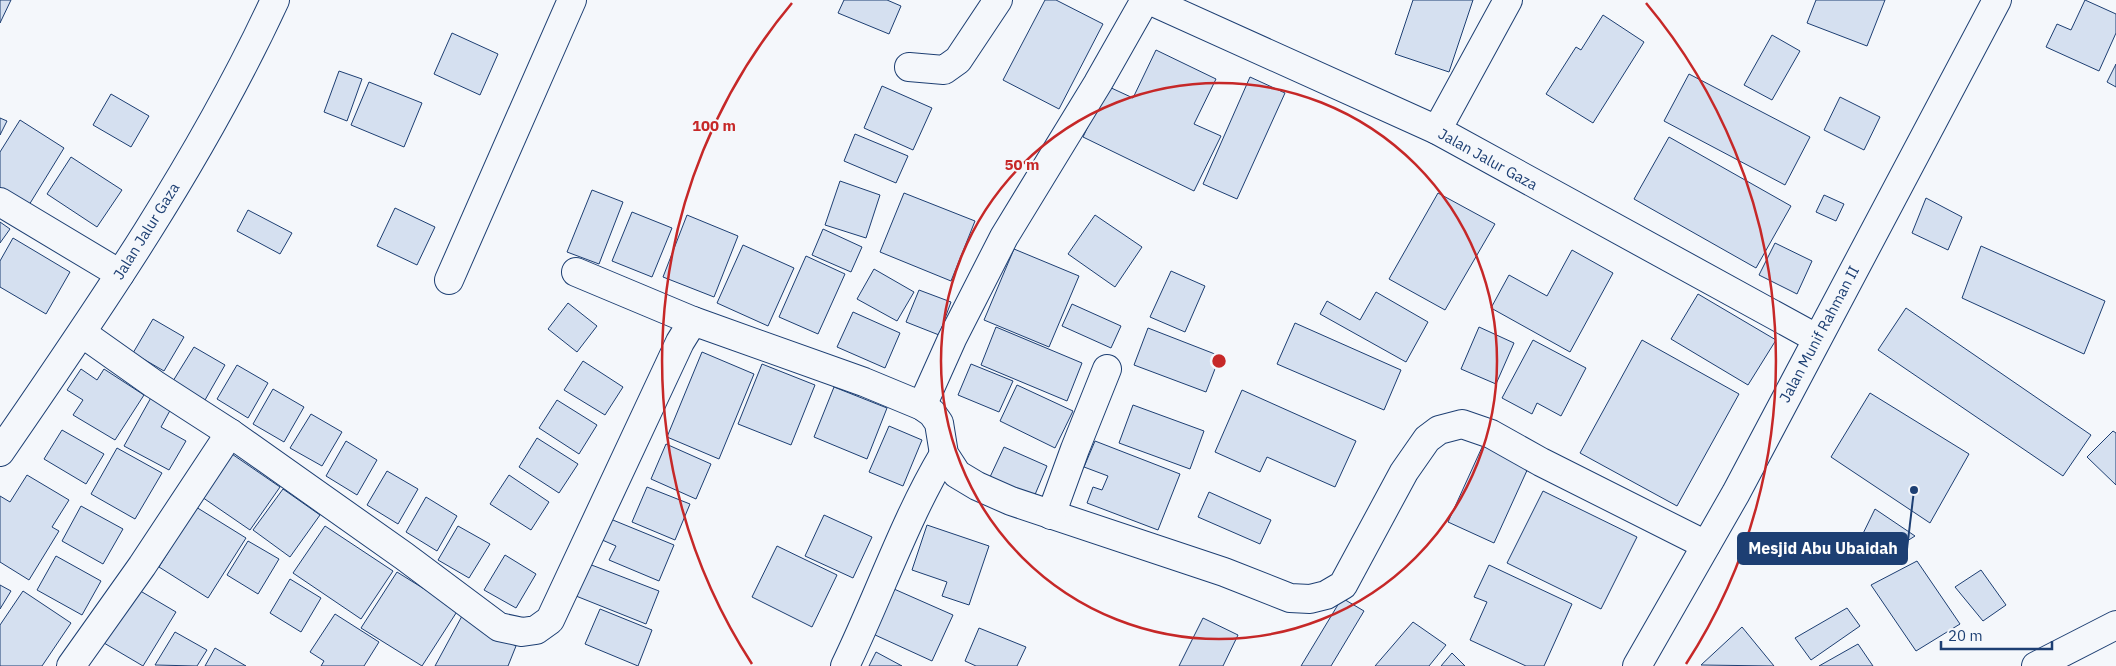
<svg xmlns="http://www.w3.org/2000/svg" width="2116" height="666" font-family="'IBM Plex Sans',sans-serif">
<rect width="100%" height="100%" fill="#f4f7fb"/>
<g fill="#d5e0f0" stroke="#1d3f73">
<polygon points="0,0 11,0 0,23"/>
<polygon points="844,0 887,0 901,6 889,34 838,13"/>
<polygon points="1045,0 1056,0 1103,24 1059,109 1003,80"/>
<polygon points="1413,0 1473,0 1449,72 1395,54"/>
<polygon points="1816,0 1885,0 1867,46 1807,23"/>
<polygon points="2085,0 2116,14 2116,33 2099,71 2046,47 2057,24 2071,30"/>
<polygon points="1603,15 1644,42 1593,123 1546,94 1576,47 1581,50"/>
<polygon points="452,33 498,54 480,95 434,74"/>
<polygon points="1772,35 1800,51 1772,100 1744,85"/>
<polygon points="1156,50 1216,79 1194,124 1221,136 1194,191 1083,137 1107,86 1133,98"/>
<polygon points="2116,64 2116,87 2107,82"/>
<polygon points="339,71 362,79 347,121 324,112"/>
<polygon points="1689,74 1810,137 1785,185 1664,121"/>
<polygon points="1250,77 1285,93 1237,199 1203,184"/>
<polygon points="369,82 422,103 404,147 351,125"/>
<polygon points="882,86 932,108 913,150 864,128"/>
<polygon points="111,94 149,116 131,147 93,125"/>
<polygon points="1840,97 1880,117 1864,150 1824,130"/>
<polygon points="0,118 7,121 0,135"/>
<polygon points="20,120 64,148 29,205 0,188 0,152"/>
<polygon points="855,134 908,156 896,183 844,161"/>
<polygon points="1669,137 1791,206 1756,268 1634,199"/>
<polygon points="71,157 122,190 97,227 47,194"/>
<polygon points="840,181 880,195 866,238 825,225"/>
<polygon points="592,190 623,202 599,264 567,252"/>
<polygon points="904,193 975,221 951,281 880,252"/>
<polygon points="1438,193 1495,224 1445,310 1389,279"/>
<polygon points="1824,195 1844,204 1836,221 1816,212"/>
<polygon points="1926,198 1962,217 1948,250 1912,233"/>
<polygon points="395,208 435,227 417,265 377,246"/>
<polygon points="248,210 292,233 280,254 237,231"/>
<polygon points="632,212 672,228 652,277 612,261"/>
<polygon points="687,215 738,236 714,297 663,277"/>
<polygon points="1095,215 1142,247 1115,287 1068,254"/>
<polygon points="0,222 10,229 0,243"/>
<polygon points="823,229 862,247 851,272 812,255"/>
<polygon points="13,238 70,272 46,314 0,287 0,261"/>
<polygon points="1775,243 1812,261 1797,294 1759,275"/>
<polygon points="743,245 794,268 768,326 717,303"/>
<polygon points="1981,246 2105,301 2084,354 1962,298"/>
<polygon points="1014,249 1079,276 1049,347 984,320"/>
<polygon points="1572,250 1613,273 1570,352 1491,308 1509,275 1547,296"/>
<polygon points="806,256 845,274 818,334 779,317"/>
<polygon points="874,269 914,292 897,321 857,299"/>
<polygon points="1171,271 1205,286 1185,332 1150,317"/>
<polygon points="919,290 951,302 939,335 906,322"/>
<polygon points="1376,292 1428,322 1406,362 1320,314 1327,301 1360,320"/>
<polygon points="1698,294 1776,340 1748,385 1671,339"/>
<polygon points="568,303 597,326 577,352 548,329"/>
<polygon points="1072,304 1121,326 1111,348 1062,326"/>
<polygon points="1906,308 2091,435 2063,476 1878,350"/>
<polygon points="853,312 900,333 885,368 837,347"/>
<polygon points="153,319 184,337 164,371 133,353"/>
<polygon points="1295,323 1401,370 1384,410 1277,364"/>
<polygon points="996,327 1082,363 1067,401 981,365"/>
<polygon points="1479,327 1514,343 1496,384 1461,369"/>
<polygon points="1148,328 1220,356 1206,392 1134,365"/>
<polygon points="1533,340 1586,368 1561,416 1537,403 1532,414 1502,398"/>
<polygon points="1642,340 1739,394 1677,506 1580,453"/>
<polygon points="194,347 225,365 205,400 173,381"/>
<polygon points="702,352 754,374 719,459 667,437"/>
<polygon points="583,361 623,387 605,415 564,390"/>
<polygon points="762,364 815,385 791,445 738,424"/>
<polygon points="971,364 1013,381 999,412 958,395"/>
<polygon points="237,365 268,383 248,418 217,399"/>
<polygon points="81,369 97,380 104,369 144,395 115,440 73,415 83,400 67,390"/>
<polygon points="1017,385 1073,411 1055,448 1000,421"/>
<polygon points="834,387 887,408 867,459 814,437"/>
<polygon points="273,389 304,407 284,442 253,424"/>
<polygon points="1242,390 1356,441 1335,487 1267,457 1260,472 1215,452"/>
<polygon points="1870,393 1969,454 1930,523 1831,457"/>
<polygon points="153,394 173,405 161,427 186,441 169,470 124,446"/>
<polygon points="557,400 597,425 579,454 539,428"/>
<polygon points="1133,405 1204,431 1190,469 1119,443"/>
<polygon points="311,414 342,432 322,466 290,448"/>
<polygon points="889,426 922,440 903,486 869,472"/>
<polygon points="62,430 104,454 86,484 44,459"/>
<polygon points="2113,431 2116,433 2116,485 2087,457"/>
<polygon points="537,438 578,464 559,493 519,467"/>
<polygon points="346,441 377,460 357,495 326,476"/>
<polygon points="1095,441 1180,474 1158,530 1087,503 1093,487 1102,490 1108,476 1084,467"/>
<polygon points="666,444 711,464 696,499 651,479"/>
<polygon points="1483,445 1529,466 1494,543 1448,522"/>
<polygon points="1004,447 1047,466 1034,497 990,477"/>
<polygon points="117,448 162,473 135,519 91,494"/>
<polygon points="229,452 280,487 250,530 199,495"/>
<polygon points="387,471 418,489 398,524 367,505"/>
<polygon points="27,475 69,500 52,527 59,531 29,580 0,562 0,496 10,502"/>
<polygon points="509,475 549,502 531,530 490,504"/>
<polygon points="647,487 690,504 675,540 632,522"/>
<polygon points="283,489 320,515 290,557 253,530"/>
<polygon points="1543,491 1637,537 1601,609 1507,563"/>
<polygon points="1209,492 1271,520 1260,544 1198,517"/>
<polygon points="426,497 457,516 437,551 406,532"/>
<polygon points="81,506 123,529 103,564 62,541"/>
<polygon points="196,507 246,538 208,598 159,567"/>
<polygon points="1875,509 1915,536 1874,562 1853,554"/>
<polygon points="824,515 872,537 853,578 805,556"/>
<polygon points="608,518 674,545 659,581 609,560 616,546 600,539"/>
<polygon points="927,525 989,546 969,605 942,596 947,582 912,570"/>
<polygon points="325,526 393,571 361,619 293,573"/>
<polygon points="458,526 490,544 469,578 438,560"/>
<polygon points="248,541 279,559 258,594 227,575"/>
<polygon points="777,546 837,575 812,627 752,597"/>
<polygon points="505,555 536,574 516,608 484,590"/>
<polygon points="56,556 101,581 82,615 37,590"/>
<polygon points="1917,561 1960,624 1916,651 1871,585"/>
<polygon points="589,564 659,591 646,624 576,596"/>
<polygon points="1489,565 1572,604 1544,666 1526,666 1470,640 1487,602 1474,597"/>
<polygon points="1981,570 2006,605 1983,621 1955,587"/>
<polygon points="397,572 458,610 422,666 361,628"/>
<polygon points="290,579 321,598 301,632 270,613"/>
<polygon points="0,585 11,591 0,609"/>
<polygon points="137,589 176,612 143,666 104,643"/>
<polygon points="894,589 953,615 932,661 873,634"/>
<polygon points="23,591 71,623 42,666 0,666 0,625"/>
<polygon points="1342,598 1364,611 1331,666 1301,666"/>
<polygon points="1847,608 1860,626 1811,660 1795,638"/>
<polygon points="600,609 652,630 638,666 585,644"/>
<polygon points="335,614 379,642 364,666 321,666 324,661 310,652"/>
<polygon points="462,616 516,646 508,666 435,666"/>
<polygon points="1203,618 1238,635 1223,666 1179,666"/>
<polygon points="1413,622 1446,645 1429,666 1375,666"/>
<polygon points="1742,627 1774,666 1701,665"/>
<polygon points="979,628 1026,647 1017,666 976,666 965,661"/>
<polygon points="175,632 207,650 197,666 155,665"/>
<polygon points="1858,644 1873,666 1819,666"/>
<polygon points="215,648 246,666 205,666"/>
<polygon points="876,652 902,666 869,666"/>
<polygon points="1452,653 1465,666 1441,666"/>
</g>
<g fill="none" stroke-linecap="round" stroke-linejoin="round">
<g stroke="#1d3f73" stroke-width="30">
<g id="minor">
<polyline points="1149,0 1437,130 1816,338"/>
<polyline points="909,67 944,70 958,60 998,0"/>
<polyline points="1437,130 1508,0"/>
<polyline points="0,202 120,274"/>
<polyline points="576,272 693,321"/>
<polyline points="449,280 572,0"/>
<polyline points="82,333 154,384 230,433 404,556 499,627 522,632 536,630 550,620 680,342 693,321 864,382 922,406 932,413 939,423 944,454 957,474 977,486 1011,501 1224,572 1290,598 1310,599 1326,595 1343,585 1404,472 1427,439 1439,430 1462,424 1491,434 1541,462 1706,545"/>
<polyline points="922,406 952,339 1004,237 1098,83 1145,0"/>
<path d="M0,452C100,307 201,160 275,0"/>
<polyline points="1051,515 1075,449 1107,369"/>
<polyline points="71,666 142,566 230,433"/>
<path d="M845,666C879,596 904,521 944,454"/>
</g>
</g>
<g stroke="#1d3f73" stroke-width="30">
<g id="tertiary">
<polyline points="1637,666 1736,493 1997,0"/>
<polyline points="2036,666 2116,625"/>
</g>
</g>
<use href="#minor" stroke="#f4f7fb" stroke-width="28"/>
<use href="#tertiary" stroke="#f4f7fb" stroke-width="28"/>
</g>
<g fill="none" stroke="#c62828" stroke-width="2.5">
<circle cx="1219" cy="361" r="278"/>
<path d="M752 664A557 557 0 0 1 792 3M1646 3A557 557 0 0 1 1686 664"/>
</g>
<g text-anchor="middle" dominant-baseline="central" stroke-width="4" stroke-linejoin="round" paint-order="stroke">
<g font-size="15" fill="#1d3f73" stroke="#f4f7fb">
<text transform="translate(1488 159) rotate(29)">Jalan Jalur Gaza</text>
<text transform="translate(146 231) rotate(-58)">Jalan Jalur Gaza</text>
<text transform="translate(1819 334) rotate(-62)">Jalan Munif Rahman II</text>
</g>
</g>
<circle cx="1219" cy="361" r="8" fill="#c62828" stroke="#f4f7fb" stroke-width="2.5"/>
<g font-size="15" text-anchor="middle" font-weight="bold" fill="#c62828" stroke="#f4f7fb" stroke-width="4" stroke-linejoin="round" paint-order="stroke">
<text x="714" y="131">100 m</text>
<text x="1022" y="170">50 m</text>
</g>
<path fill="none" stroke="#1d3f73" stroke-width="2" d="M1914 490L1907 549"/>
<circle fill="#1d3f73" stroke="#f4f7fb" stroke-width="2" cx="1914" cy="490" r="5"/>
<rect fill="#1d3f73" stroke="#1d3f73" stroke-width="2" x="1738" y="533" width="169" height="31" rx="5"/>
<g font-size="16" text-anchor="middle" font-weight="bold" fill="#fff">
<text x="1823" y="554">Mesjid Abu Ubaidah</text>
</g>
<path d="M1941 641v8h111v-8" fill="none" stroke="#1d3f73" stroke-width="2.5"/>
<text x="1948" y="641" font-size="15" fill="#1d3f73" stroke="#f4f7fb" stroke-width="4" paint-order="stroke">20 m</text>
</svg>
